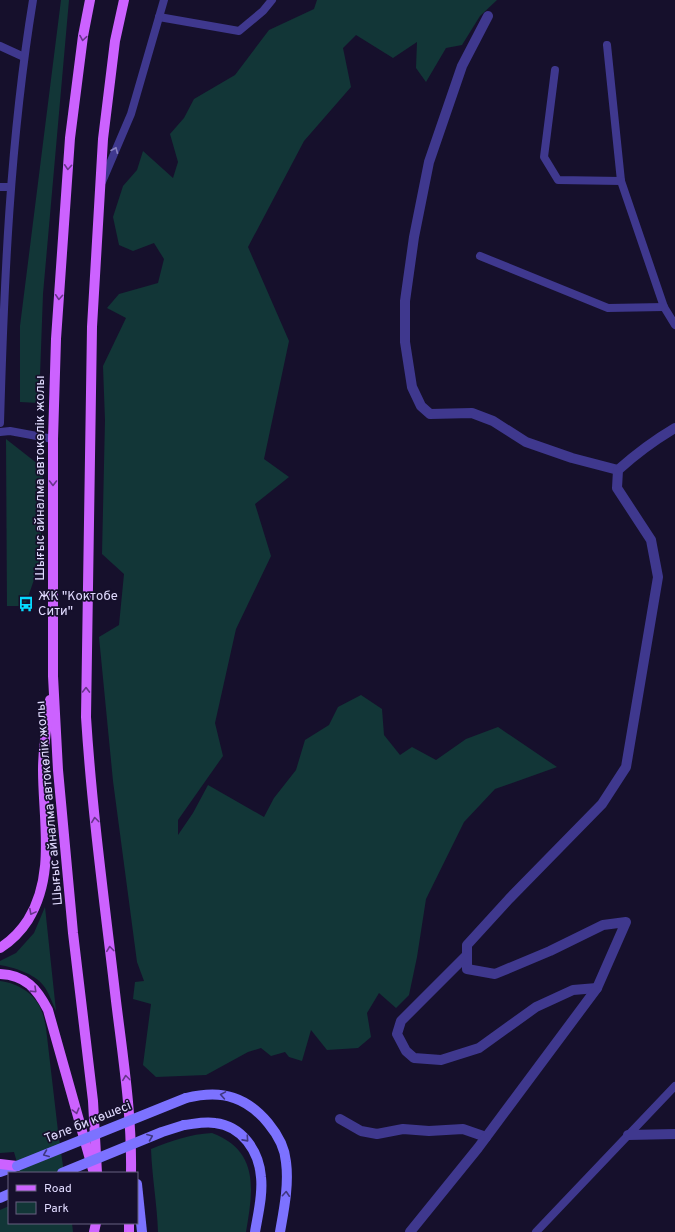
<svg xmlns="http://www.w3.org/2000/svg" width="675" height="1232" font-family="Overpass,sans-serif">
<rect width="100%" height="100%" fill="#16102c"/>
<g fill="#123637">
<polygon points="61,0 69,0 43,294 39,403 20,402 20,326"/>
<polygon points="317,0 497,0 480,16 462,45 446,48 426,82 416,68 417,42 393,58 356,35 343,48 351,87 304,141 248,247 289,341 264,459 289,477 255,504 271,556 236,629 215,723 223,756 178,820 178,835 193,813 208,785 264,817 274,798 296,770 305,740 329,725 338,707 361,695 382,709 384,735 400,755 412,747 436,760 466,739 498,727 557,767 495,789 464,822 426,899 417,957 409,995 396,1008 379,993 367,1013 371,1037 358,1048 327,1050 311,1030 302,1061 289,1057 285,1052 271,1056 261,1048 248,1052 206,1075 156,1077 143,1065 151,1004 133,999 135,982 144,981 137,962 113,781 99,637 119,625 124,574 102,554 105,420 103,366 126,318 107,308 119,294 158,283 164,259 154,243 133,251 119,245 113,217 123,186 137,170 143,151 173,178 178,162 170,134 184,118 194,99 235,75 269,30 314,9"/>
<polygon points="6,439 43,468 40,562 25,606 7,606"/>
<path d="M45,907L56,1011C52,1003 49,992 43,985C35,974 13,967 0,965V961L16,953L34,933Z"/>
<path d="M0,981C18,983 36,994 42,1012C44,1017 45,1023 46,1028L58,1131L64,1173H20L14,1152L0,1153Z"/>
<path d="M212,1133C260,1151 253,1191 246,1232H158C157,1204 152,1177 151,1149C171,1141 190,1134 212,1133Z"/>
<polygon points="9,1206 9,1223 72,1223 73,1232 0,1232 0,1210"/>
</g>
<g fill="none" stroke-linecap="round" stroke-linejoin="round">
<g stroke="#3f388e" stroke-width="8">
<polyline points="159,17 239,31 263,11 272,0"/>
<polyline points="607,45 621,181 664,307 675,325"/>
<polyline points="0,46 24,57"/>
<polyline points="555,70 544,157 558,180 621,181"/>
<polyline points="102,182 131,114 164,0"/>
<polyline points="0,187 11,187"/>
<polyline points="480,256 608,308 664,307"/>
<path d="M0,423C4,282 10,140 33,0"/>
<polyline points="0,432 10,431 53,439"/>
<polyline points="536,1232 675,1086"/>
</g>
<g stroke="#3f388e" stroke-width="10">
<polyline points="488,16 462,66 429,162 414,237 405,301 405,342 412,387 421,406 430,414 472,413 493,421 526,442 572,458 618,470"/>
<polyline points="467,955 401,1021 397,1034 406,1051 414,1058 441,1060 479,1048 536,1007 573,990 597,988"/>
<polyline points="340,1119 361,1131 377,1134 403,1129 429,1131 463,1129 486,1137"/>
<polyline points="628,1135 675,1134"/>
<path d="M410,1232L478,1148L597,988L626,922L603,925L550,951L495,974L467,969V945L509,899L602,804L626,767L658,577L651,540L617,488L618,470C637,453 653,441 675,428"/>
</g>
<g stroke="#7c72ff" stroke-width="10">
<path d="M186,1098C202,1094 218,1092 234,1098C258,1106 284,1136 286,1162C289,1185 284,1209 280,1232"/>
<path d="M184,1125C194,1124 205,1121 215,1123C242,1126 259,1151 261,1177C263,1195 258,1214 255,1232"/>
<polyline points="0,1172 17,1166"/>
<polyline points="137,1184 142,1232"/>
<polyline points="0,1198 9,1194"/>
</g>
<g stroke="#cc62ff" stroke-width="10">
<polyline points="90,0 83,36 70,138 56,339 53,439 53,676 58,770 73,933 93,1101 97,1173"/>
<path d="M124,0L115,41L103,139L92,327L86,717C92,812 105,906 116,1001C123,1058 132,1115 131,1173"/>
<path d="M0,948C11,941 21,931 28,920C56,875 43,820 43,770C43,746 47,724 50,700"/>
<path d="M0,974C26,975 37,989 48,1010L93,1170"/>
<polyline points="0,1164 17,1166"/>
<polyline points="94,1232 96,1223"/>
<polyline points="129,1232 129,1223"/>
</g>
<g stroke="#7c72ff" stroke-width="10">
<polyline points="17,1166 186,1098"/>
<polyline points="62,1173 162,1132 184,1125"/>
</g>
</g>
<defs><path id="oneway-chevron" d="M-2-3.5L2.5 0L-2 3.5" fill="none" stroke-width="1.6" stroke-linecap="round" stroke-linejoin="round"/></defs>
<g stroke="#68358b">
<use href="#oneway-chevron" transform="translate(83 38) rotate(99)"/>
<use href="#oneway-chevron" transform="translate(68 167) rotate(94)"/>
<use href="#oneway-chevron" transform="translate(59 297) rotate(94)"/>
<use href="#oneway-chevron" transform="translate(53 483) rotate(90)"/>
<use href="#oneway-chevron" transform="translate(86 690) rotate(-89)"/>
<use href="#oneway-chevron" transform="translate(95 820) rotate(-97)"/>
<use href="#oneway-chevron" transform="translate(32 912) rotate(118)"/>
<use href="#oneway-chevron" transform="translate(110 949) rotate(-97)"/>
<use href="#oneway-chevron" transform="translate(34 990) rotate(44)"/>
<use href="#oneway-chevron" transform="translate(126 1078) rotate(-97)"/>
<use href="#oneway-chevron" transform="translate(76 1111) rotate(75)"/>
</g>
<use stroke="#8881c1" href="#oneway-chevron" transform="translate(115 150) rotate(-67)"/>
<g stroke="#3f3780">
<use href="#oneway-chevron" transform="translate(223 1095) rotate(-170)"/>
<use href="#oneway-chevron" transform="translate(150 1137) rotate(-22)"/>
<use href="#oneway-chevron" transform="translate(246 1139) rotate(48)"/>
<use href="#oneway-chevron" transform="translate(46 1154) rotate(158)"/>
<use href="#oneway-chevron" transform="translate(286 1194) rotate(-86)"/>
</g>
<defs>
<g id="bus-bare" transform="scale(1.2)"><path d="M-5-6H5V4H4V6H2V4H-2V6H-4V4H-5ZM-3.5-4V0h7V-4ZM-3.5 1.2v1.5H-2V1.2ZM2 1.2v1.5H3.5V1.2Z" fill="#07daff" stroke="#16102c" stroke-width="2.5" paint-order="stroke"/></g>
</defs>
<g fill-rule="evenodd">
<use href="#bus-bare" x="26" y="604"/>
</g>
<g text-anchor="middle" dominant-baseline="central" stroke-width="3.5" stroke-linejoin="round" paint-order="stroke">
<g font-size="13" fill="#e1dbff" stroke="#16102c">
<text transform="translate(41 478) rotate(-90)">Шығыс айналма автокөлік жолы</text>
<text transform="translate(50 803) rotate(-95)">Шығыс айналма автокөлік жолы</text>
<text transform="translate(88 1123) rotate(-22)">Төле би көшесі</text>
</g>
<g font-size="13" fill="#e1dbff" stroke="#16102c" text-anchor="start">
<text x="38" y="597">ЖК "Коктобе<tspan x="38" dy="15">Сити"</tspan></text>
</g>
</g>
<rect x="8" y="1172" width="130" height="52" fill="#16102c" stroke="#676180"/>
<rect x="16" y="1185" width="20" height="6" fill="#cc62ff" stroke="#676180"/>
<text x="44" y="1192" font-size="12" fill="#e1dbff">Road</text>
<rect x="16" y="1202" width="20" height="12" fill="#123637" stroke="#676180"/>
<text x="44" y="1212" font-size="12" fill="#e1dbff">Park</text>
</svg>
